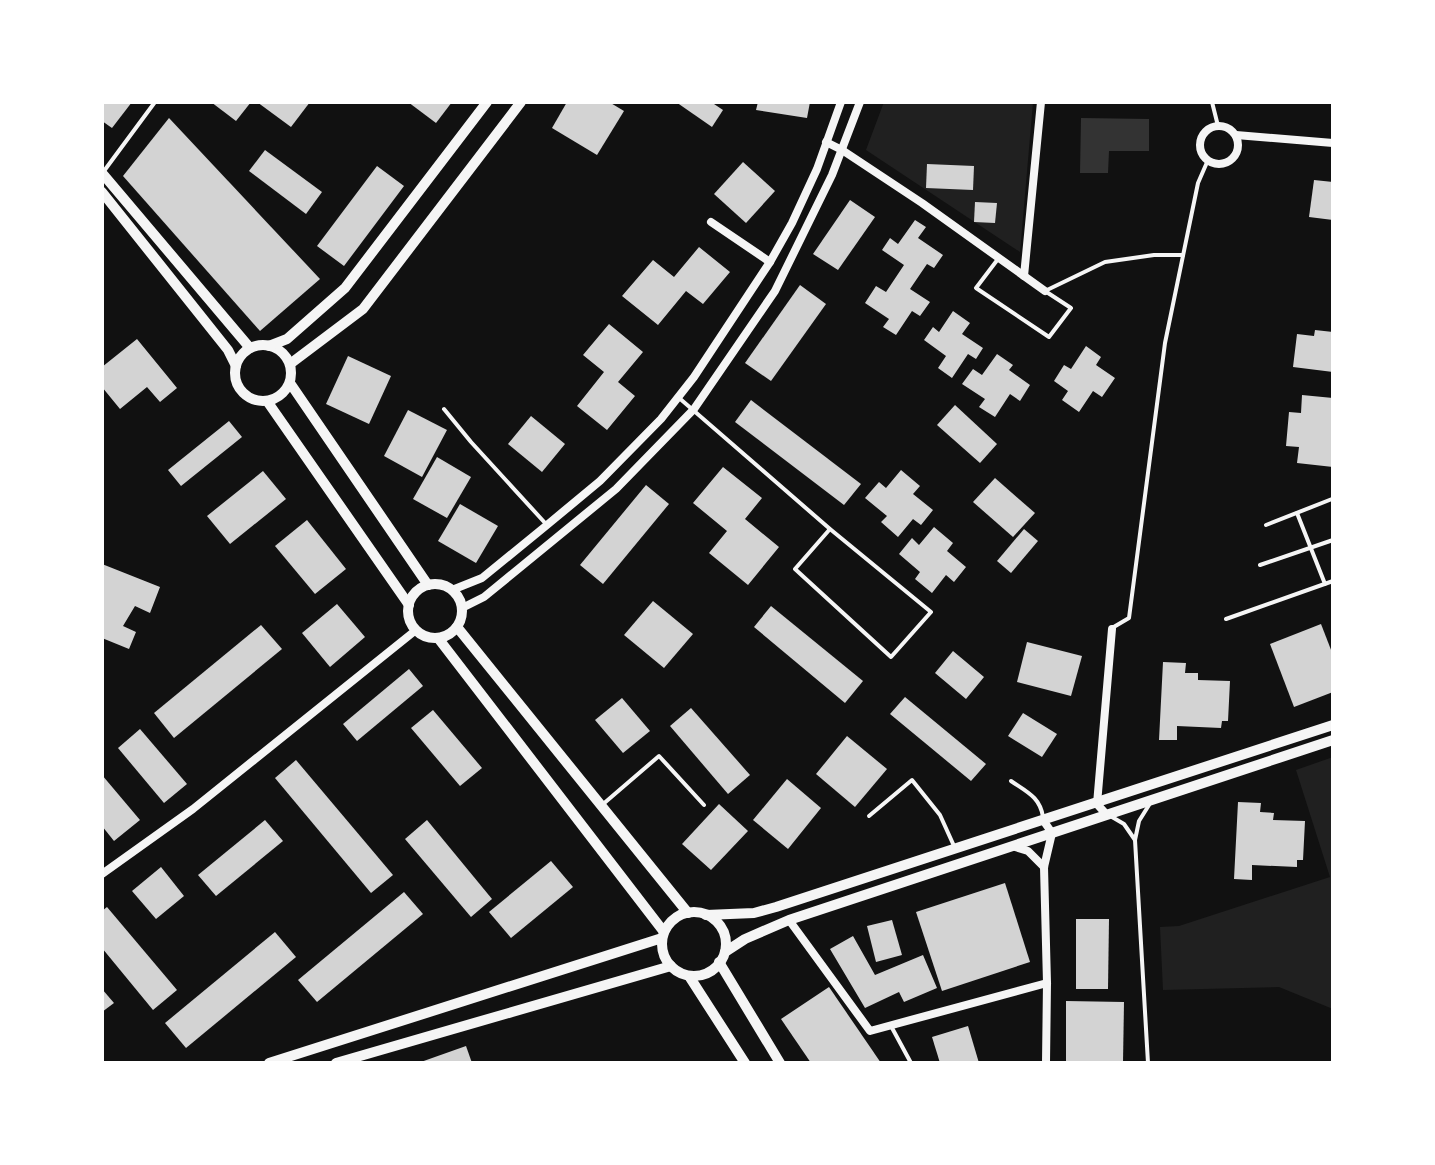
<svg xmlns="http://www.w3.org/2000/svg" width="1435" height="1165" font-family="Signika,sans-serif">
<rect width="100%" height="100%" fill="#111"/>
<g fill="#202020">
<polygon points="884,102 1033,102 1020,252 866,150"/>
<polygon points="1333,757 1333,1009 1279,987 1163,990 1160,927 1179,926 1330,877 1296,770"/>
</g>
<polygon fill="#333" points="1081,118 1149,119 1149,151 1109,151 1108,173 1080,173"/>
<g fill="#d3d3d3">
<polygon points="102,102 132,102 112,128 102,121"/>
<polygon points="211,102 251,102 236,121"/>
<polygon points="257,102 310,102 291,127"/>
<polygon points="408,102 452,102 436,123"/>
<polygon points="567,102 609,102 624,111 597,155 552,128"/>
<polygon points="676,102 711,102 723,110 712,127"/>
<polygon points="758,102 810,102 807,118 756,110"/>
<polygon points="169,118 320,279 260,331 123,176"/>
<polygon points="265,150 322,192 306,214 249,171"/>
<polygon points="743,162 775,191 746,223 714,194"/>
<polygon points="927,164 974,166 973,190 926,188"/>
<polygon points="377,166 404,186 344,266 317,246"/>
<polygon points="1314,180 1333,182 1333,220 1309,217"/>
<polygon points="850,200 875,217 838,270 813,254"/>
<polygon points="975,202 997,203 995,223 974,222"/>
<polygon points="915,220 926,227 918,238 943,255 934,268 927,264 910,289 930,302 920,316 912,311 896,335 883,327 889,319 865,303 876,286 886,292 904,265 882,250 890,238 898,244"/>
<polygon points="699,247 730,272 703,304 686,291 658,325 622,296 653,260 674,277"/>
<polygon points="800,285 826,304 771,381 745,363"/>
<polygon points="953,311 970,323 962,334 983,348 976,359 968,354 952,378 938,368 946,356 924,340 933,327 939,332"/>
<polygon points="609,324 643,352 618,382 635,396 607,430 577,406 604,372 583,355"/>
<polygon points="1315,330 1333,332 1333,372 1293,367 1297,334 1314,336"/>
<polygon points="137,339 177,388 160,402 147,387 120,409 102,387 102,367"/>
<polygon points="1086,346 1101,357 1096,365 1115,378 1102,397 1093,391 1079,412 1062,400 1068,391 1054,381 1064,365 1071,369"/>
<polygon points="997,354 1013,365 1009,370 1030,385 1020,401 1010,394 995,417 979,407 985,399 962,384 973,369 982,375"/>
<polygon points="348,356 391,376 369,424 326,404"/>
<polygon points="1302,395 1333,398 1333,467 1297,463 1299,447 1286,446 1289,412 1301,413"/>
<polygon points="751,400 861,484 844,505 735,422"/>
<polygon points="955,405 997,444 980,463 937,425"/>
<polygon points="408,410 447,430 422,477 384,456"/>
<polygon points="531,416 565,444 542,472 508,444"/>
<polygon points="229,421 242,437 181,486 168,470"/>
<polygon points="437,457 471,477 447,518 413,499"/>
<polygon points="723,467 762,498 745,519 779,547 748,585 709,553 727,531 693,503"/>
<polygon points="901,470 920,486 913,494 933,510 921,525 913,519 898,537 881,522 887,516 865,498 879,482 886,488"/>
<polygon points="263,471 286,499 230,544 207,516"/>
<polygon points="995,478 1035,513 1013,537 973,502"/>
<polygon points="646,485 669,504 603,584 580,565"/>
<polygon points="460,504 498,526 476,563 438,541"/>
<polygon points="307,520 346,569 315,594 275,546"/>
<polygon points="934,527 953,543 947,551 966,567 954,582 946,575 932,593 915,579 920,572 899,554 912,538 919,545"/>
<polygon points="1024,529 1038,541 1011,573 997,561"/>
<polygon points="102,564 160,587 150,613 135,606 123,626 136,632 129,649 102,638"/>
<polygon points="653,601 693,634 664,668 624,635"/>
<polygon points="337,604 365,637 330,667 302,633"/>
<polygon points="771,606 863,681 845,703 754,627"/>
<polygon points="1321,624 1333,655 1333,692 1294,707 1270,644"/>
<polygon points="261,625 282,649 174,738 154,713"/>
<polygon points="1027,642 1082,656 1071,696 1017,682"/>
<polygon points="953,651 984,677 966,699 935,673"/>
<polygon points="1163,662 1186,663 1185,673 1198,673 1198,680 1230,681 1228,721 1222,721 1221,728 1177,726 1177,740 1159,740"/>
<polygon points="409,669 423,686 357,741 343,724"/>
<polygon points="905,697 986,764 971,781 890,714"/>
<polygon points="622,698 650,731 623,753 595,720"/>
<polygon points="691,708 750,775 728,794 670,726"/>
<polygon points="433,710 482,768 460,786 411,728"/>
<polygon points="1023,713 1057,734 1042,757 1008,736"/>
<polygon points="140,729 187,784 164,803 118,748"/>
<polygon points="847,736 887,769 855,807 816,774"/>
<polygon points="296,760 393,875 371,893 275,778"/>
<polygon points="102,775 140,820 114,841 102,826"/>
<polygon points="787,779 821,808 788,849 753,820"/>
<polygon points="1238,802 1261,803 1260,812 1274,813 1273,820 1305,821 1303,860 1297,860 1297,867 1252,865 1252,880 1234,879"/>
<polygon points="719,804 748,831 711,870 682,844"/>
<polygon points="265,820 283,841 216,896 198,875"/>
<polygon points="427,820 492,899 471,917 405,839"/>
<polygon points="551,861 573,887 511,938 489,912"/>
<polygon points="161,867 184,896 156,919 132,891"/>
<polygon points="1005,883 1030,962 942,991 916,912"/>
<polygon points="404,892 423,914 317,1002 298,980"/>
<polygon points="107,907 177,990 153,1010 102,948 102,911"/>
<polygon points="1076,919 1109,919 1108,989 1076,989"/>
<polygon points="892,920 902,955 876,962 867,926"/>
<polygon points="275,932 296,957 186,1048 165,1023"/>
<polygon points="853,936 875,975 923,955 937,988 904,1002 899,992 865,1008 830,949"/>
<polygon points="829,987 881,1063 811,1063 781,1019"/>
<polygon points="102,989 114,1003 102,1012"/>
<polygon points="1066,1001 1124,1002 1123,1063 1066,1063"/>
<polygon points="968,1026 979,1063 940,1063 932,1037"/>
<polygon points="466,1046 472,1063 418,1063"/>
</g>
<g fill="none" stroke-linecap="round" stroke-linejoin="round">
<g stroke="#f5f5f5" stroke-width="4">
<polyline points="1212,102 1218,126"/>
<polyline points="104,171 155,102"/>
<polyline points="998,259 976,288 1049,337 1071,308 1045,291 1105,262 1154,255 1183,255"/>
<polyline points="678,397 830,529 931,612 891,657 795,569 830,529"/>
<polyline points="444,409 471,442 546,524"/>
<polyline points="1297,513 1325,584"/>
<polyline points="1266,525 1332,499"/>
<polyline points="1260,565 1333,540"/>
<polyline points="1226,619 1333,581"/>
<polyline points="1112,628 1129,618 1165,343 1198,183 1208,160"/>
<path d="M1011,781C1027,792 1040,797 1043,817"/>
<polyline points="602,805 659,756 704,805"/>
<polyline points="869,816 912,780 940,815 954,846"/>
<polyline points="1112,817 1124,824 1135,840"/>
<polyline points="891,1026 911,1063"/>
<polyline points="1148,1063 1135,840 1139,821 1149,805"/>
</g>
<g stroke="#f5f5f5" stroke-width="8">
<circle cx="1219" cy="145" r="19"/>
<polyline points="1236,135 1333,143"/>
<polyline points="826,142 842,150 922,203 1045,291"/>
<polyline points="711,222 770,262"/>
<polyline points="1024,276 1041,102"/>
<polyline points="452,590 482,578 547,525 600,481 661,419 694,377 770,262 792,223 817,169 841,102"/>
<polyline points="462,608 484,597 616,489 694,409 775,291 832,175 860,102"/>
<polyline points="1106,814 1097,804 1112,629"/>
<polyline points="1043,820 1052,833 1044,867 1047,983 1046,1063"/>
<polyline points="1012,846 1028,851 1044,867"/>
<polyline points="102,874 193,809 416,630"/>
<polyline points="789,920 870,1031 1047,983"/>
</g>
<g stroke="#f5f5f5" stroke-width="10">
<polyline points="102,173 250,348"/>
<polyline points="102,192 228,350 236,366"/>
<circle cx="263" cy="373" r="28"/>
<polyline points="269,346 287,339 345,288 487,102"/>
<polyline points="290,364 363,309 521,102"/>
<polyline points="290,383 428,585"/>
<polyline points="267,401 409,605"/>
<circle cx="435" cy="611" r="27"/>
<polyline points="457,627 688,913"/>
<polyline points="438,638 664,932"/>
<circle cx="694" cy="944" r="32"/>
<path d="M706,915L754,913L776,907C962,846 1148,787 1333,725"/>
<polyline points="725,952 745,939 789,920 1333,740"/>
<polyline points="719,962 780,1063"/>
<polyline points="689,976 745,1063"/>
<polyline points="269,1063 662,938"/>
<polyline points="336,1063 671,966"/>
</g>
</g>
<rect width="1435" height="1165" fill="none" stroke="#ffffff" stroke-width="208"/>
</svg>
